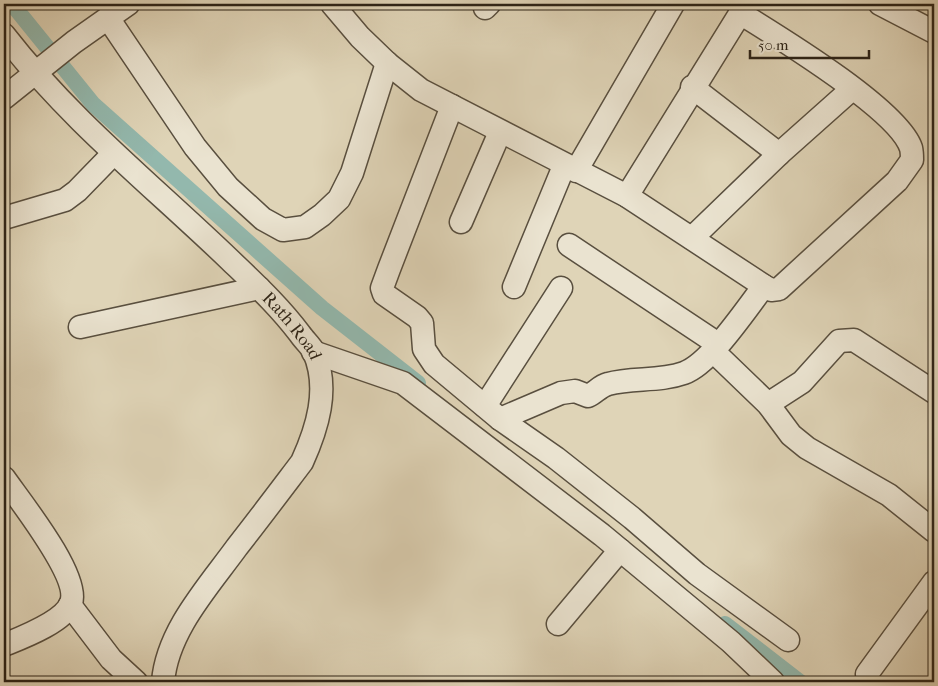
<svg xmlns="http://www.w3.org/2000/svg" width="938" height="686" font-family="'IM FELL French Canon',serif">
<rect width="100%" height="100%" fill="#dfd4b7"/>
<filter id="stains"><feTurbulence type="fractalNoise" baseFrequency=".004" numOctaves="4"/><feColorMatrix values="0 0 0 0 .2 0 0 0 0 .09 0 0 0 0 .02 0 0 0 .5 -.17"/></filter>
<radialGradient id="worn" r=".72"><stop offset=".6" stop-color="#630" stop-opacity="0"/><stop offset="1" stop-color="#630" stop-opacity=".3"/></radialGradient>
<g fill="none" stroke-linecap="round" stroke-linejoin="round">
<g stroke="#93b8ad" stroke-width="16">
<polyline points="12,4 93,104 322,308 418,383"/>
<polyline points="725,624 800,682"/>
</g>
<g stroke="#594f3f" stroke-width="25">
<g id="minor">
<path d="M332,4L360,37L387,63L421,90L627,196L764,286L771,290L779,289L897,181L912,160C912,156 912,152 911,148C898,109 777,36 740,13"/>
<polyline points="880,4 934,32"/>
<polyline points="485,8 489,4"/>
<polyline points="108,18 195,147 228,187 263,219 283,230 305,227 322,215 339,199 352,173 387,63"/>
<path id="s1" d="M4,35C70,120 153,186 230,260C255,284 279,306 300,334C304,340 311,346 314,352C330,389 317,429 302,462C280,491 259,519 237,547C208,587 167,631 163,682"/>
<polyline points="692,87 779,154"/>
<polyline points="4,98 74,42 128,4"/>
<polyline points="452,106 389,269 382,288 384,294 417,317 422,323 424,349 434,364 500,419 556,458 632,518 697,574 788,640"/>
<polyline points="576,171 673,4"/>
<polyline points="627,196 746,4"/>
<polyline points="4,218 65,200 77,191 113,154"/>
<polyline points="461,222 500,132"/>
<polyline points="692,238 779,154 852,89"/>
<polyline points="569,245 718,344"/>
<polyline points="514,287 564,166"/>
<polyline points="80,327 259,288"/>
<polyline points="713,351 768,404 791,435 807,448 889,495 934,531"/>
<polyline points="313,352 403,383 602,535 731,642 773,682"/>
<polyline points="768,404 802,382 839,341 854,340 934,392"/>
<polyline points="485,406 561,288"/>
<path d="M500,419L561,393L575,391L588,396C595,393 600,386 608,384C632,377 659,382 684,373C710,364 746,309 764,286"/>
<path d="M4,478C20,501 81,577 71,603C64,622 21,638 4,645"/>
<polyline points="70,605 111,659 136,682"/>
<polyline points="558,624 620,550"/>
<polyline points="867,674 934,582"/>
</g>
</g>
<use href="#minor" stroke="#eae3d0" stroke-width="22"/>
</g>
<g text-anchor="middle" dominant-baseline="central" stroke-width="5" stroke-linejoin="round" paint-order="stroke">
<g font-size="18" fill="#2c2317" stroke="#eae3d0">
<text stroke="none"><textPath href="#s1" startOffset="410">Rath Road</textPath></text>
</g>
</g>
<rect width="938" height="686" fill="none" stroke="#dfd4b7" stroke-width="20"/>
<rect x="5" y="5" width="928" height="676" fill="none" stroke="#2c2317" stroke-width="2.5"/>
<rect x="10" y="10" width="918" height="666" fill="none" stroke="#2c2317"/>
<path d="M750 50v8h119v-8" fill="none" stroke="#2c2317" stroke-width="2.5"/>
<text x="758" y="50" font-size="15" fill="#2c2317" stroke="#eae3d0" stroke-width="4" paint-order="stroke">50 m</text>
<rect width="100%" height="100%" filter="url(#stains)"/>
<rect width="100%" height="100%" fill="url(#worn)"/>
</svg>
